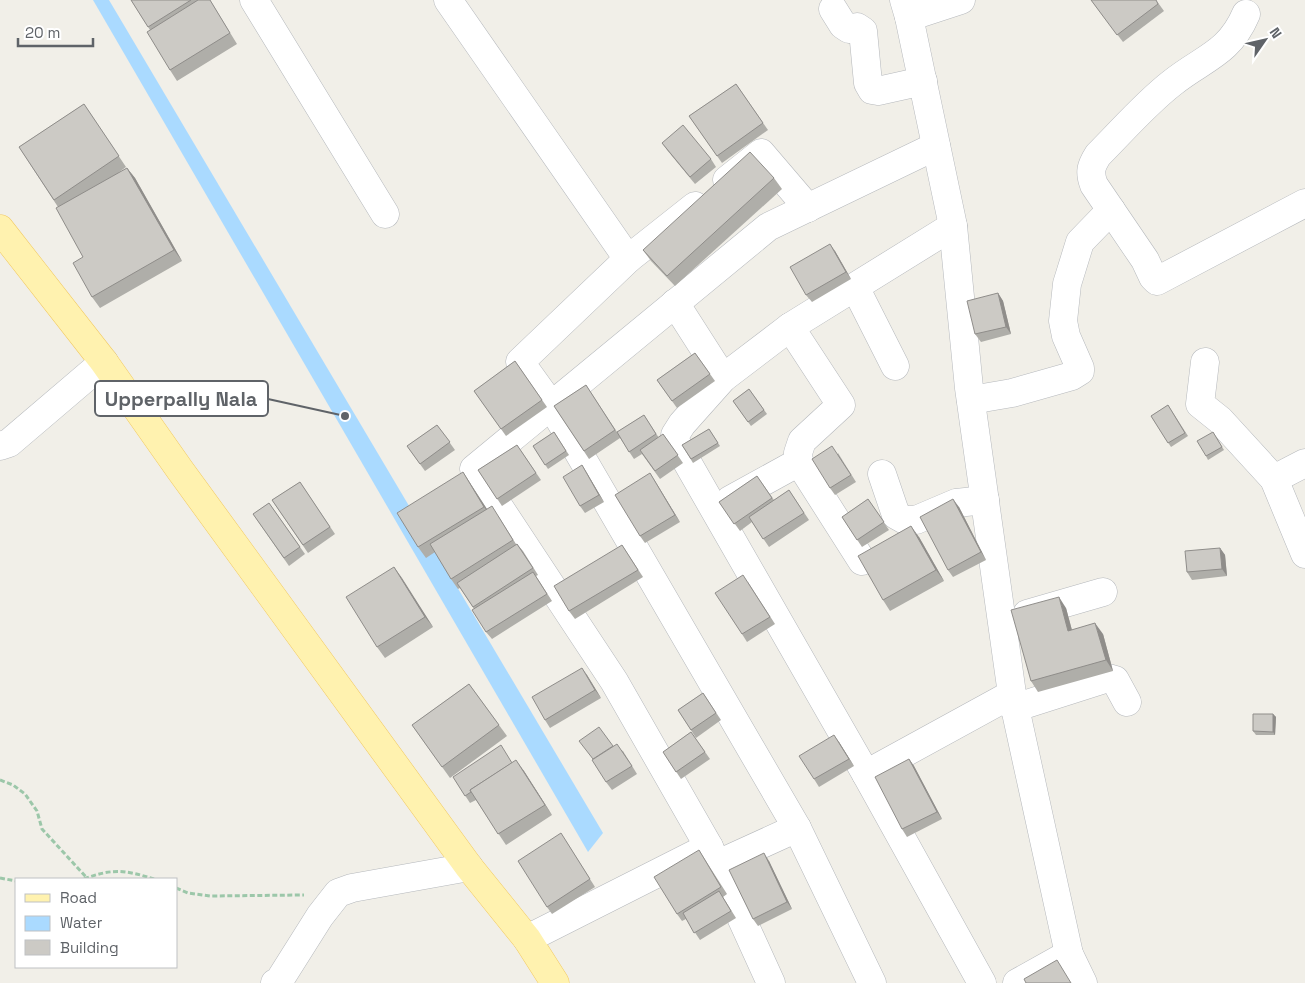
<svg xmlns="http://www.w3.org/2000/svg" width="1305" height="983" font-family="'Space Grotesk',sans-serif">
<rect width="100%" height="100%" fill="#f1efe8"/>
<polygon fill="#aadaff" points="93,0 109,0 603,833 588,852"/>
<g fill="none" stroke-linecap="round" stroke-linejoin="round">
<g stroke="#b5b8bc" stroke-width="29">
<g id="minor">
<polyline points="254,0 385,214"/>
<polyline points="448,0 628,259"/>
<polyline points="904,0 909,17 953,226 969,388 1012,694 1069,954 1083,983"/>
<polyline points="833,9 843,25 849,29 857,27 863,31 868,83 872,90 878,91 923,81"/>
<path d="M1246,14C1229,54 1203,58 1172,83C1145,104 1122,131 1098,155C1091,166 1089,172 1094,185L1145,260L1153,277L1157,281L1305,203"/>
<polyline points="909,17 961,0"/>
<polyline points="727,180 761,153 808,208"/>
<polyline points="695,206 628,259 520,362 551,405 797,828 872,983"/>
<polyline points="953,226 790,327 723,378 682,424 675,435 675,441 866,774 982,983"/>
<polyline points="855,287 895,366"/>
<polyline points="675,303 723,378"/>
<polyline points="790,327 841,405 802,441 798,453 799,462 862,561"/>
<polyline points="1205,362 1200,404 1220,420 1274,479 1305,554"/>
<polyline points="971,400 1012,393 1072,376 1080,371 1080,368 1066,336 1063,321 1067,284 1080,242 1111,210"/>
<polyline points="0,446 9,443 104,362"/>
<polyline points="882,474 896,515 905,520 916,520 956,503 985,500"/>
<polyline points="1274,479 1305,463"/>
<polyline points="730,500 799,462"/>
<polyline points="1027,614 1103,592"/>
<polyline points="1014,708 1108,678 1115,680 1127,702"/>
<polyline points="866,774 1012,694"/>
<polyline points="718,864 797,828"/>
<polyline points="527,939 709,847"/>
<polyline points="275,983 279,981 320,916 338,893 352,888 469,867"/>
<polyline points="771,983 709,847 614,681 474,469 768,227 936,146"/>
<polyline points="1017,983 1069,954"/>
</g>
</g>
<g stroke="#f2c960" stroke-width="29">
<polyline id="major" points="0,229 104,362 180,470 469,867 527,939 555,983"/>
</g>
<g stroke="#9cc7a9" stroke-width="3" stroke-dasharray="5 2.5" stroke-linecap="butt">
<polyline points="0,780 13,785 25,794 37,811 42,829 87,878"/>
<polyline points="0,878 16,881"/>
<path d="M84,879C113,868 125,870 154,879"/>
<polyline points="176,888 188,893 210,896 304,895"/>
</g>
<use href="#minor" stroke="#fff" stroke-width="28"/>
<use href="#major" stroke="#fff2af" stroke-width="28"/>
</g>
<g fill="#afaea9">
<polygon points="131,0 210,0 237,44 177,81 170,70 150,30"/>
<polygon points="1091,0 1156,0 1164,11 1123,42"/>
<polygon points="736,84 768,130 722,163 689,116"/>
<polygon points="84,104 126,167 118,173 127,168 135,178 182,261 100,308 92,297 83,257 58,207 19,147"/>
<polygon points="662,143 711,159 716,167 695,184 667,150"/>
<polygon points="774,178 782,189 675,286 651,261 643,250"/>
<polygon points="835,251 851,279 812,302 806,295"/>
<polygon points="998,293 1003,301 1011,334 981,342 975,334"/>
<polygon points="695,353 715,381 677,408 657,380"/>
<polygon points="515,361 547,407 506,436 474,391"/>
<polygon points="586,385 617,432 644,415 659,438 663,434 683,463 660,479 642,454 634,459 620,438 589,459 554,406"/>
<polygon points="749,389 767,414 751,426 733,401"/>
<polygon points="1168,405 1188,436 1171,447 1151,416"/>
<polygon points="437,425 455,450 425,471 407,446"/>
<polygon points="709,429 720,446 693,463 682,445"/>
<polygon points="554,432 569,455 548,469 533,446"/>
<polygon points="1213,432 1224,450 1208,460 1206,456"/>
<polygon points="517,445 541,480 502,506 478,470"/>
<polygon points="838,453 856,482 835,495 830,488"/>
<polygon points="582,465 604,502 585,513 580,506"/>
<polygon points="463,472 487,509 499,517 516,544 517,544 523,551 538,575 536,576 552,601 492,639 486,632 474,609 460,588 458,589 451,579 435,552 426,558 418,547"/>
<polygon points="650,473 680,522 645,543 640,536"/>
<polygon points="757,476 774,500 789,490 809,520 769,547 752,522 740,531 719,502"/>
<polygon points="300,482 335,534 308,553 272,500"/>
<polygon points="868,499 889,530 862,547 842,517"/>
<polygon points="269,503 305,554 289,566 253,514"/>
<polygon points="959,507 986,560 953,577 948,570"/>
<polygon points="919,537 944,581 890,611 883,600"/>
<polygon points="622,545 643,577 575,619 569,611"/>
<polygon points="1220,548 1225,555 1227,576 1192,580 1187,572"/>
<polygon points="394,567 433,627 385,658 377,647"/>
<polygon points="748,582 775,624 747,642 742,634"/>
<polygon points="1066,608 1072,630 1103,634 1113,671 1038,692 1031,681"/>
<polygon points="587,675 601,698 550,728 545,720"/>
<polygon points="469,684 507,736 450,778 412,725"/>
<polygon points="703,693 721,720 696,738 678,710"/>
<polygon points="1273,714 1276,717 1275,735 1256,735 1253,731"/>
<polygon points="691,732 710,759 681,779 663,752"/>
<polygon points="839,742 854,766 819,787 814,779"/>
<polygon points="613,746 623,751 637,774 612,790 606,782"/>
<polygon points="909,759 914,766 942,819 907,837 902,829"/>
<polygon points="513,763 524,771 552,815 506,845 476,800 470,803 453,777"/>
<polygon points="566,841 595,887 552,914 547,907"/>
<polygon points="699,850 727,894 723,897 736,918 700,940 686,919 682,921 677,914"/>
<polygon points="769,861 792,909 758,926 753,919"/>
</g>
<g fill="#8f8d8a">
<polygon points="127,168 135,178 182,261 174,250"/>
<polygon points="830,244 835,251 851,279 846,272"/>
<polygon points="998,293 1003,301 1011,334 1006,327"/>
<polygon points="582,465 587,473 604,502 599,495"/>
<polygon points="463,472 470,483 492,517 484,507"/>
<polygon points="650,473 655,481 680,522 675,515"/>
<polygon points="953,499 959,507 986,560 981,552"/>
<polygon points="911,526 919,537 944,581 936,570"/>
<polygon points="1220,548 1225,555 1227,576 1222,569"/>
<polygon points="394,567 402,578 433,627 425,617"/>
<polygon points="1059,597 1066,608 1075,642 1068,631"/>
<polygon points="1095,623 1103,634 1113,671 1106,660"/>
<polygon points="582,668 587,675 601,698 595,690"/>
<polygon points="1273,714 1276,717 1275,735 1273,732"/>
<polygon points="834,735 839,742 854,766 849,759"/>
<polygon points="909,759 914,766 942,819 937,812"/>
<polygon points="516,760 524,771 552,815 545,805"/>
<polygon points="764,853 769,861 792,909 787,902"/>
</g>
<g fill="#cccac5" stroke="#8f8d8a">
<polygon points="131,0 191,0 148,27"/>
<polygon points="198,0 210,0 230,33 170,70 147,32"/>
<polygon points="1091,0 1156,0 1158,4 1117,35"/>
<polygon points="736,84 763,123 717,156 689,116"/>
<polygon points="84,104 119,156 54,200 19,147"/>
<polygon points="683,125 711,159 690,177 662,143"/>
<polygon points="750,152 774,178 667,276 643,250"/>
<polygon points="127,168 174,250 92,297 73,263 83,257 56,208"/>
<polygon points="830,244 846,272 806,295 790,267"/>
<polygon points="998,293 1006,327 975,334 967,301"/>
<polygon points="695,353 710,374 672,401 657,380"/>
<polygon points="515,361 542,400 501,429 474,391"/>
<polygon points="586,385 615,430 584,451 554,406"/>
<polygon points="749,389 764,410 748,422 733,401"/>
<polygon points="1168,405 1185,433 1168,443 1151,416"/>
<polygon points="644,415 656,434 629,452 617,432"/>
<polygon points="437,425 450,442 420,464 407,446"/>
<polygon points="709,429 718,443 691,459 682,445"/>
<polygon points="554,432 566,451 545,465 533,446"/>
<polygon points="1213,432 1222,447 1206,456 1197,441"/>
<polygon points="663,434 678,455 655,471 640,450"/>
<polygon points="517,445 536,473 497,499 478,470"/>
<polygon points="832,446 851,475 830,488 812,459"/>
<polygon points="582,465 599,495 580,506 563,477"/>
<polygon points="463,472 484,507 418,547 397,513"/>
<polygon points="650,473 675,515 640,536 615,495"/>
<polygon points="757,476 772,498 734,524 719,502"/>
<polygon points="300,482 330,527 303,545 272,500"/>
<polygon points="789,490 804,513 763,539 749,517"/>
<polygon points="868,499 884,522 857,540 842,517"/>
<polygon points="953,499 981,552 948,570 920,517"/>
<polygon points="269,503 300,547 284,558 253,514"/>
<polygon points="492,506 513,540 451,579 430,544"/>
<polygon points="911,526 936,570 883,600 858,556"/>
<polygon points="517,544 533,568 473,607 457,583"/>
<polygon points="622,545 638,570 569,611 554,586"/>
<polygon points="1220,548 1222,569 1187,572 1185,551"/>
<polygon points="394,567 425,617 377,647 346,597"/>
<polygon points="533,572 547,594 486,632 472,610"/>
<polygon points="743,575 770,617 742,634 715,593"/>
<polygon points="1059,597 1068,631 1095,623 1106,660 1031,681 1011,610"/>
<polygon points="582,668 595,690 545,720 532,697"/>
<polygon points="469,684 499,725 442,767 412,725"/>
<polygon points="703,693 716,713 691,730 678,710"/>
<polygon points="1253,714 1273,714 1273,732 1253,731"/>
<polygon points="599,727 613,746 593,759 579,741"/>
<polygon points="691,732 705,752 676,772 663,752"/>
<polygon points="834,735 849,759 814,779 799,756"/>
<polygon points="617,744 632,766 606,782 592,760"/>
<polygon points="501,745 512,763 470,790 471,792 465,796 453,777"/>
<polygon points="909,759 937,812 902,829 875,777"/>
<polygon points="516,760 545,805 498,834 470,790"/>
<polygon points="561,833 590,879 547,907 518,861"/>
<polygon points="699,850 721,887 677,914 654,877"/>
<polygon points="764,853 787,902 753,919 729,870"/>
<polygon points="719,891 731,911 694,933 683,913"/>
<polygon points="1057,960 1071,983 1026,983 1024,979"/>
</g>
<path fill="none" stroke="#5f6368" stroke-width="2" d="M345 416L268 399"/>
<circle fill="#5f6368" stroke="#fff" stroke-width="2" cx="345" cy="416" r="5"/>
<rect fill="#fff" stroke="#5f6368" stroke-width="2" x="95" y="381" width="173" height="35" rx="5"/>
<g font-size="20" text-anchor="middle" font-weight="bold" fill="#5f6368">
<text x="181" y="406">Upperpally Nala</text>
</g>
<rect x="15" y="878" width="162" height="90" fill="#ffffff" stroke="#bfc1c3"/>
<rect x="25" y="894" width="25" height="8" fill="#fff2af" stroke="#bfc1c3"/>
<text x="60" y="903" font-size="15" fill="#5f6368">Road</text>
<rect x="25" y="916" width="25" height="15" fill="#aadaff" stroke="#bfc1c3"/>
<text x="60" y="928" font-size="15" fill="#5f6368">Water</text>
<rect x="25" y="940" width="25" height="15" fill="#cccac5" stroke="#bfc1c3"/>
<text x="60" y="953" font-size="15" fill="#5f6368">Building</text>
<g transform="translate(1265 40) rotate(56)" stroke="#ffffff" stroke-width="4" paint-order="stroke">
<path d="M0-4L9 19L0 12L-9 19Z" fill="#5f6368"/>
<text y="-8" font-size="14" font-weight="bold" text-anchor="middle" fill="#5f6368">N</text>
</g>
<path d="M18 38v8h75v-8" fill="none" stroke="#5f6368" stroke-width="2.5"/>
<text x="25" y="38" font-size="15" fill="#5f6368" stroke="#ffffff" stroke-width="4" paint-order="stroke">20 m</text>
</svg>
